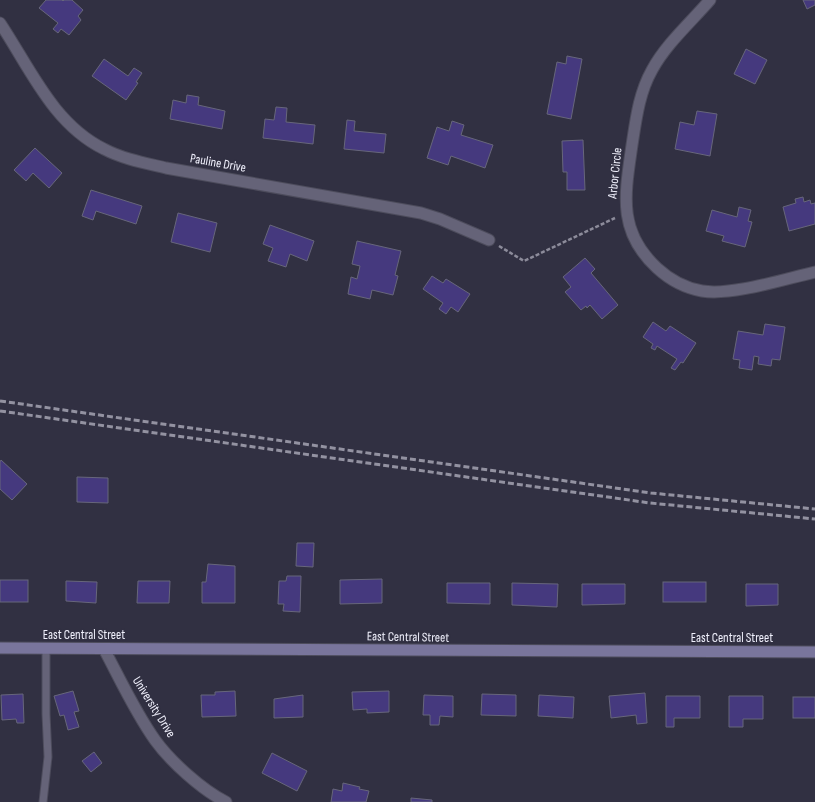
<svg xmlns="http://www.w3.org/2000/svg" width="815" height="802" font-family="'Sofia Sans Condensed',sans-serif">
<rect width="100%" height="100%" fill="#313042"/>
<g fill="#45397e" stroke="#67667b">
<polygon points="46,0 62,0 63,1 64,0 72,0 83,10 78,16 81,20 69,35 61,29 58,33 53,29 58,23 39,8"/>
<polygon points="803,0 815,0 815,5 807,9"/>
<polygon points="746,49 767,60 755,84 734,74"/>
<polygon points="567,56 582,59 571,119 547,114 557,62 566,64"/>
<polygon points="104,59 128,76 134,68 142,73 136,82 138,83 126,100 92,76"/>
<polygon points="187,95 199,97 198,105 225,111 222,129 170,119 173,100 186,103"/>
<polygon points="276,107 287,108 286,122 315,125 313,144 263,138 265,119 274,120"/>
<polygon points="697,111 717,114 710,156 675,149 680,122 694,125"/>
<polygon points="347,120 355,121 354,131 386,134 384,153 344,149"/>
<polygon points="452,121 464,125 461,135 493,145 485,168 451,156 448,165 427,158 437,127 449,131"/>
<polygon points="583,140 585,190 567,190 567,172 563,172 562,141"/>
<polygon points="35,148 62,173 49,188 33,173 26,181 14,170"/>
<polygon points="91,190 142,206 136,224 96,211 93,220 82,216"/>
<polygon points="803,197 804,202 810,200 811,204 815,203 815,224 789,231 783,207 796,203 795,199"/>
<polygon points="739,207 751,210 748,221 752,222 745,247 722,241 724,236 706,231 712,210 737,217"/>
<polygon points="178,213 217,223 210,252 171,242"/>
<polygon points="270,225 314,241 307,261 290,254 286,267 268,261 273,248 263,244"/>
<polygon points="357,241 401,251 395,275 398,276 393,295 372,290 370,299 348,294 351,277 357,279 360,266 352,264"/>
<polygon points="585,258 595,269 591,273 618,305 602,319 590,305 587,308 586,306 581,310 565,292 571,287 563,277"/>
<polygon points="432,276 443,283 446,279 470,294 458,312 451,307 446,314 439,309 443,303 423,289"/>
<polygon points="653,322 666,331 670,326 696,343 683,363 681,362 675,370 671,368 677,359 657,346 655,350 651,348 653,344 643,337"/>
<polygon points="765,324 785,327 780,360 772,359 771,366 758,364 759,357 754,356 752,370 739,368 740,360 733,359 738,331 763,335"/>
<polygon points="1,460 27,484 12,500 0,489 0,462"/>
<polygon points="77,477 108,478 108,503 77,502"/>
<polygon points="297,543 314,543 313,567 296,566"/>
<polygon points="208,564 235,566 235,603 202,603 202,582 206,582"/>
<polygon points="287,576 301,576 300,612 283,611 284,604 278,604 279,581 286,581"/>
<polygon points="382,579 382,603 340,604 340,580"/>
<rect x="0" y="580" width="28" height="22"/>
<polygon points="66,581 97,582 96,603 66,601"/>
<polygon points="138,581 170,581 169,603 137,603"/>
<rect x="663" y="582" width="43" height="20"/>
<polygon points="447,583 490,583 490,604 447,603"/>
<polygon points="512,583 558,584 557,607 512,605"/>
<polygon points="582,584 625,584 625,604 582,605"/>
<polygon points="746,584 778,584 778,605 746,606"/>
<polygon points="73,691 79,711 74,712 79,727 68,730 64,715 60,716 54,696"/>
<polygon points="235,691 236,716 202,717 201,695 215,695 215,692"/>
<polygon points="389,691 389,712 367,713 367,709 353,710 352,692"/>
<polygon points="645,693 647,723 637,724 636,715 611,718 609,696"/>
<polygon points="23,694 24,723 17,723 16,719 2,720 1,695"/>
<polygon points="482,694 516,695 516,716 481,715"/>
<polygon points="303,695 303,717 274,718 274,699"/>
<polygon points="424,695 453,696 453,717 440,716 439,725 430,725 430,715 423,715"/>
<polygon points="539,695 574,697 573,718 538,716"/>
<polygon points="666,696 700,696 700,718 674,718 674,727 666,727"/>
<polygon points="729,696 763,696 763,719 743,719 743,727 729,727"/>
<rect x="793" y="697" width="22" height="21"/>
<polygon points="94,752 102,763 91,772 82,761"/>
<polygon points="272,753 307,771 297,791 262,773"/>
<polygon points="343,783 360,787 359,789 369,791 366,802 331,802 333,789 342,791"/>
<polygon points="411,798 432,800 432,802 411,802"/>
</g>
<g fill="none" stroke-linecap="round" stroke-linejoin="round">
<g stroke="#4d4c5c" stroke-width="9">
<polyline id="service" points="43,802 48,757 46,714 46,649"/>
</g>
<g stroke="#4d4c5c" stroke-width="13">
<g id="minor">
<path d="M710,0C691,22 666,44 652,70C639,93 636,119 632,145C625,194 617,231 657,268C670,280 685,288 702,291C732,296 784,279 815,272"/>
<path d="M0,23C30,68 53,124 104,149C123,159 145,163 166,168L421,213L440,219L489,240"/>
<path d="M104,649C120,679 135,712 155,740C170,761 202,790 226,802"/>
</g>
</g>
<g stroke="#4d4c5c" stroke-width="13">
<polyline id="secondary" points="0,648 815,652"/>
</g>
<polyline stroke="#8c8b9a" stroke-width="2.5" stroke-dasharray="4 2" stroke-linecap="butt" points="499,246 524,261 615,218"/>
<use href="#service" stroke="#656378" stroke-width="7"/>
<use href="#minor" stroke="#656378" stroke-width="11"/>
<use href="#secondary" stroke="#79759c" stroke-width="11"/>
<g stroke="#9392a1" stroke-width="3" stroke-dasharray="6 3" stroke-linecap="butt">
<polyline points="0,401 651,493 815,509"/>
<polyline points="0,411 650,503 815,519"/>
</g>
</g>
<g text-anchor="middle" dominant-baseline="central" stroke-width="3" stroke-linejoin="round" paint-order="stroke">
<g font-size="13" fill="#f0f0fc" stroke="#313042">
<text transform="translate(218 163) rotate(10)">Pauline Drive</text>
<text transform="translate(615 173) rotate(-84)">Arbor Circle</text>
<text x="84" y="635">East Central Street</text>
<text transform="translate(408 637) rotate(1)">East Central Street</text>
<text x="732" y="638">East Central Street</text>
<text transform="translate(154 707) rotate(58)">University Drive</text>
</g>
</g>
</svg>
